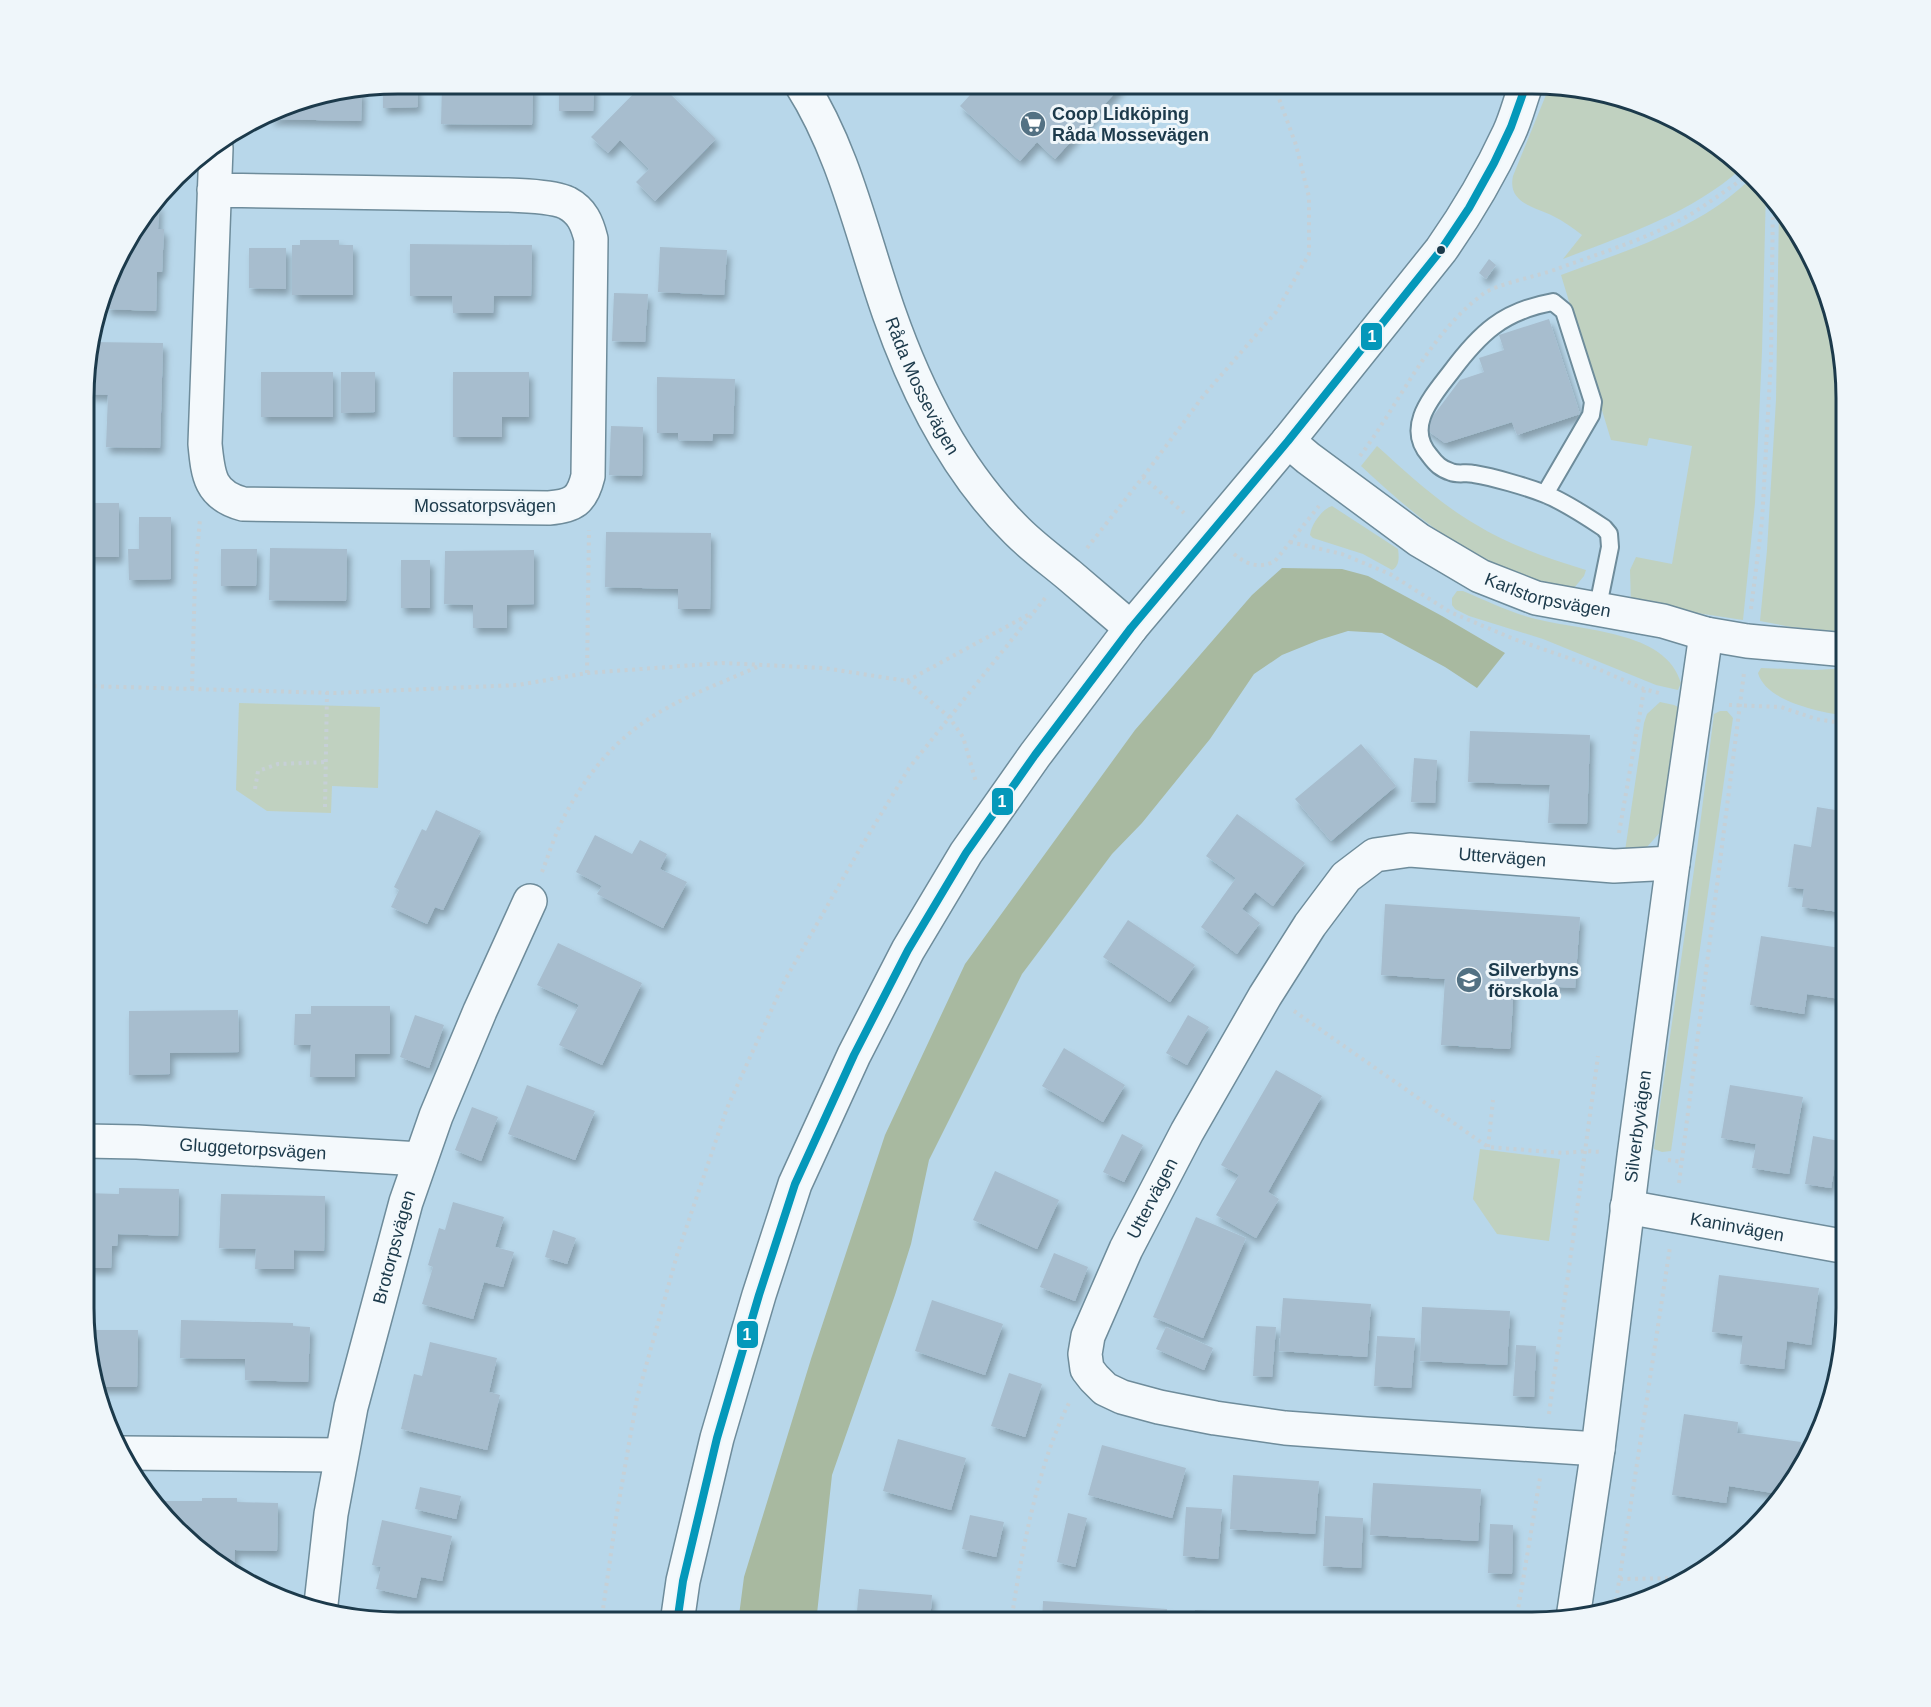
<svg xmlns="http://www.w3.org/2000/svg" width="1931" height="1707" font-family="Arial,sans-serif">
<defs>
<filter id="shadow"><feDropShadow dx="3.5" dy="6" stdDeviation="3" flood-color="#0004"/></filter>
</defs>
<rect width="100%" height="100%" fill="#b8d7ea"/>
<g fill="#c0d1c0">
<path d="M1550,85L1672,117L1741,169C1690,214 1625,235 1563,259L1582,235C1573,228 1563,221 1553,216C1535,207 1507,203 1513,176Z"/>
<path d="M1752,178L1766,189L1762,352L1755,503L1743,620L1631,603L1630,570L1636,557L1672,564L1692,446L1649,438L1647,446L1611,440L1561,275C1609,257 1660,241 1705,214C1722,204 1737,191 1752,178Z"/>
<polygon points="1779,208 1823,278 1846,377 1846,632 1791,627 1760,621 1767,550 1776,400"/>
<path d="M1377,446C1408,474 1439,503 1475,524C1509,545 1547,558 1586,570L1584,576L1574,588C1553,586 1536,580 1516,573C1452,548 1411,512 1361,466Z"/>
<path d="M1332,506L1398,549C1399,556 1400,566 1392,570L1363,554L1313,538L1310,535C1311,525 1322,509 1332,506Z"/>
<path d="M1457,591H1463C1487,601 1511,613 1536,619C1581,631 1666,630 1681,683L1678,690L1656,685L1543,639L1469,616L1455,609L1452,605V598Z"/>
<path d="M1761,668L1816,670L1847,668V716C1821,712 1766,702 1758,673Z"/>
<polygon points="1660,702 1674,705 1680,708 1663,829 1646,848 1625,851 1644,723 1647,714"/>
<polygon points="239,703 380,707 378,788 332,786 331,813 267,811 236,790"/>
<polygon points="1720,711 1727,711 1733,718 1671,1151 1662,1152 1654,1149 1656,1134 1697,849 1714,714"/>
<polygon points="1480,1149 1560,1159 1549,1241 1497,1234 1473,1199"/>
</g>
<polygon fill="#a8b9a0" points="1282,568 1342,569 1368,576 1442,616 1505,653 1477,688 1445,667 1382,633 1348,631 1319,640 1282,655 1254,674 1210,739 1142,823 1112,854 1022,974 929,1160 911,1244 895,1295 832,1475 816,1623 738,1623 744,1577 811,1359 885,1135 965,964 1135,730 1252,595"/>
<g fill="#a7bdce" filter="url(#shadow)">
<polygon points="398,84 417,84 418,107 383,108 383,87"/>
<polygon points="442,84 533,84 532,125 441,124"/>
<polygon points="559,84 594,84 593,111 559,111"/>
<polygon points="643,84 660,84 716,139 655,201 636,182 649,169 620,140 608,153 591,137"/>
<polygon points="980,84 1123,84 1055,159 1037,142 1020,161 960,106"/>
<polygon points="362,90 361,121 270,119 270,116 297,101"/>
<polygon points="159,201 158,229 164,229 162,272 157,272 156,311 107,309 107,296 126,241"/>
<polygon points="300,240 339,240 339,245 353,245 353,295 292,295 292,245 300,245"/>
<polygon points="410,244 532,245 531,296 494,296 493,313 453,313 452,296 410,296"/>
<polygon points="660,247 727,250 724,295 658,292"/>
<polygon points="249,248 286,248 286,289 249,288"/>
<polygon points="1489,259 1496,265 1486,279 1479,273"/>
<polygon points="614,293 648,294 645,342 612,341"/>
<polygon points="1549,319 1580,414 1517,435 1512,422 1445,443 1424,428 1460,380 1484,372 1479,358 1504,350 1499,335"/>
<polygon points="92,342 163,343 160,448 106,447 108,395 87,394 87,357"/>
<rect x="261" y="372" width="72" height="45"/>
<polygon points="341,372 375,372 375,412 341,413"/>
<polygon points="453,372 529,372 529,417 502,417 502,437 453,437"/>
<polygon points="657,377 735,379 733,434 713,434 712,441 678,440 678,433 657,433"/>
<polygon points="611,426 643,427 642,476 609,475"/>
<rect x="86" y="503" width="33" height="54"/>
<polygon points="139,517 171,517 171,579 129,580 128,549 139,549"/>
<polygon points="606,532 711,533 710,609 678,609 678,589 605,587"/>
<polygon points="270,548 347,549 346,601 269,600"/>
<polygon points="221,549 257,549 256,586 221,586"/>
<polygon points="534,550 534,604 507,605 507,628 473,628 473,605 444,604 445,551"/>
<rect x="401" y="560" width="29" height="48"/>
<polygon points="1470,731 1590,735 1587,824 1548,823 1550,785 1468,782"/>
<polygon points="1361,744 1396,786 1331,841 1295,799"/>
<polygon points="1414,758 1437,760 1435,803 1411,802"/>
<polygon points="1817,807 1847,812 1847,913 1802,907 1804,889 1788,887 1794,844 1811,847"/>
<polygon points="436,810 481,831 443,910 435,907 427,924 391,907 399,890 394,887 422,829 426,831"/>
<polygon points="1237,814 1305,863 1273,906 1255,892 1242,909 1260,923 1237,954 1201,927 1236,878 1206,856"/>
<polygon points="595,835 632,854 640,840 667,854 660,869 687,882 663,928 597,894 602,886 576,872"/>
<polygon points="1385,904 1580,917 1575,988 1514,984 1510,1049 1441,1045 1445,979 1381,975"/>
<polygon points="1128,920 1195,965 1170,1002 1103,957"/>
<polygon points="1761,936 1847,949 1847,1000 1807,994 1804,1014 1750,1005"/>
<polygon points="558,943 642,983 602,1065 559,1045 579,1005 537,985"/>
<polygon points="311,1006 390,1006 390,1054 355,1054 355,1077 310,1077 311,1045 294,1045 295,1014 311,1014"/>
<polygon points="238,1010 239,1052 170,1053 170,1074 129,1075 129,1011"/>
<polygon points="415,1015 444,1025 429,1068 400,1057"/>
<polygon points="1188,1015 1209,1027 1187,1065 1166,1053"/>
<polygon points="1064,1048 1125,1085 1103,1122 1042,1086"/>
<polygon points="1276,1070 1322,1096 1268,1192 1279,1199 1256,1238 1216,1215 1239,1175 1221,1165"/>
<polygon points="527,1085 595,1111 575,1160 508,1134"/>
<polygon points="1730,1085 1803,1097 1789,1174 1752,1168 1756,1144 1721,1138"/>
<polygon points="472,1107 498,1117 481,1161 455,1150"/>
<polygon points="1122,1134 1143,1145 1124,1182 1103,1172"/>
<polygon points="1813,1136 1839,1141 1831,1188 1805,1184"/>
<polygon points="995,1171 1059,1200 1037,1249 973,1220"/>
<polygon points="119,1188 179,1189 178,1236 118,1234 117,1246 112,1246 111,1268 85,1268 85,1193 119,1194"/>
<polygon points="221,1194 325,1196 324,1251 294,1250 294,1269 255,1269 256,1249 219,1248"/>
<polygon points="453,1202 504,1217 495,1247 514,1252 503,1287 484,1282 473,1319 422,1304 433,1267 428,1265 439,1228 445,1230"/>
<polygon points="1196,1217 1246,1238 1203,1338 1153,1317"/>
<polygon points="553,1230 576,1238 567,1264 545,1257"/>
<polygon points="1054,1253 1088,1267 1075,1301 1040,1287"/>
<polygon points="1719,1275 1819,1288 1811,1345 1787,1341 1784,1369 1740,1364 1743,1336 1712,1332"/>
<polygon points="1283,1298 1371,1304 1367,1357 1279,1351"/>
<polygon points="932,1300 1003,1324 985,1375 915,1351"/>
<polygon points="1422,1307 1510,1311 1507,1365 1420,1361"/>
<polygon points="181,1320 293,1323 293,1326 310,1327 308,1382 245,1380 245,1359 180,1358"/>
<polygon points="1256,1326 1276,1327 1272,1377 1253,1376"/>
<polygon points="1166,1327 1213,1348 1204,1370 1156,1349"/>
<polygon points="85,1330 138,1330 137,1387 98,1387"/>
<polygon points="1377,1336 1415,1338 1411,1388 1374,1386"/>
<polygon points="430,1342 497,1358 489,1392 500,1395 487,1450 401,1429 414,1374 422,1376"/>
<polygon points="1516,1345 1536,1346 1534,1397 1513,1396"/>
<polygon points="1009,1373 1042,1384 1025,1437 991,1426"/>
<polygon points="1684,1414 1738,1422 1737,1433 1801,1442 1797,1471 1779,1494 1729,1486 1726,1503 1672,1495"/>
<polygon points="898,1439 966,1458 951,1510 883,1491"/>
<polygon points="1102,1445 1186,1468 1172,1518 1088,1495"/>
<polygon points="1233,1475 1319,1481 1315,1534 1230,1529"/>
<polygon points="1373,1483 1481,1489 1478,1541 1370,1535"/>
<polygon points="420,1487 461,1496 456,1519 415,1509"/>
<polygon points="202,1498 237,1498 237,1502 278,1503 277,1551 235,1550 234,1569 230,1568 161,1515 161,1501 202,1501"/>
<polygon points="1186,1507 1222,1509 1218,1559 1183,1556"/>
<polygon points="1068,1513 1087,1518 1075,1567 1057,1562"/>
<polygon points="970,1515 1004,1522 996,1557 962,1549"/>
<polygon points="1325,1516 1363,1518 1361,1568 1323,1566"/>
<polygon points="382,1520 452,1536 442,1581 421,1577 416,1598 376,1589 381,1567 372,1565"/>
<polygon points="1490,1524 1513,1525 1512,1574 1488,1573"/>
<polygon points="859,1589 932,1595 930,1623 856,1623"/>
<polygon points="1043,1601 1167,1609 1166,1623 1042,1623"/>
<polygon points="1195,1610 1236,1613 1236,1623 1194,1623"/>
<polygon points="1249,1612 1317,1616 1317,1622 1249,1623"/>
</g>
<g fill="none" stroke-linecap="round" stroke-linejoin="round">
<g stroke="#6e8c9b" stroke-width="20">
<path id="service" d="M1545,494L1591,415L1593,402L1564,311L1553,302C1503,311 1480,333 1451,372C1432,397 1404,427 1430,456C1436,464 1441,469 1451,472C1458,475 1466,472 1474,474C1493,477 1527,487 1545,494C1565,502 1586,516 1604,528L1609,534L1610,547L1597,611"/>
</g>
<g stroke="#6e8c9b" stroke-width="36">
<g id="minor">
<path id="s1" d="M801,84C845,153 862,236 889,313C917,393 956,471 1017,531C1033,547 1051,560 1069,575C1090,593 1110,610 1131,628"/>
<path d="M214,190C295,191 376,193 457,194C482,195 547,193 567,203C582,211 587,223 591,239L588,476C582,501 573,506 549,508L243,504C210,495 208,476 205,444L216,148"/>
<path id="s2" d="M1288,441L1308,458L1419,540L1480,576L1536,598L1663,621L1706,634L1747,641L1847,650"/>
<path id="s3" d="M85,1141L137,1142L420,1159"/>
<path id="s4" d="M1627,1207L1847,1247"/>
<path id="s5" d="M1598,1449L1366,1434L1285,1428L1215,1418L1159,1407L1122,1397L1105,1389L1094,1378L1087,1369L1085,1354L1088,1336L1126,1249L1187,1132L1265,996L1310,925L1346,877L1375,855L1410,850L1614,866L1673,863"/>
<polyline points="123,1453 341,1455"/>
<path id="s6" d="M320,1613L331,1514L351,1407L406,1202L436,1116L480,1011L530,901"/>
<path id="s7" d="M1573,1618L1598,1449L1634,1156L1673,863L1706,634"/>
</g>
</g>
<g stroke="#6e8c9b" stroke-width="36">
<path id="tertiary" d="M677,1623L683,1581L717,1438L759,1295L795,1184L854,1055L908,950L966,853L1035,755L1131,628L1288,441L1441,250C1467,213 1490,174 1509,133C1516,118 1520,101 1526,85"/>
</g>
<g stroke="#c6d0d6" stroke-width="4" stroke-dasharray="3 4.5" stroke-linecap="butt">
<path d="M1360,456C1400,403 1428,335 1483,294C1496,284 1539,276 1557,269C1600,253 1647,239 1688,216C1709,203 1728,189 1748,175"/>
<polyline points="1143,477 1204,395 1276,312 1309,254 1309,197 1296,145 1274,85"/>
<polyline points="1290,542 1342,554 1390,574 1450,612 1514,639 1591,666 1644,689 1663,694"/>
<polyline points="1087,548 1143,477 1184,513"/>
<path d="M1234,554C1247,565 1260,569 1275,561L1319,506"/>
<polyline points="1751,609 1762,521 1771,359 1773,197"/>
<polyline points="587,673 589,530"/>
<polyline points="907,681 1028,615"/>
<polyline points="86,686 334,693 518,685 587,673 722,663 824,668 907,681 949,717 963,737 976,782"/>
<polyline points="192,689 195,578 200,519"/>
<polyline points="1729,705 1781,707 1816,719 1847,724"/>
<polyline points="255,789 258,771 278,764 326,762"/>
<polyline points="325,807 327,692"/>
<polyline points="1619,833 1644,690"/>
<path d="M542,872C549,854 555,834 564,817C582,782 608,748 640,725C675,699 720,684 759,666"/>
<polyline points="1294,1011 1488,1147 1564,1153 1586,1151 1601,1152"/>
<polyline points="1488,1147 1493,1100"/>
<polyline points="1668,1160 1682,1162"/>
<polyline points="1679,1183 1744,673"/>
<polyline points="1549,1414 1598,1056"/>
<polyline points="1620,1579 1687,1578"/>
<polyline points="1615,1608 1670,1247"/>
<polyline points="1516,1622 1540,1478"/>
<polyline points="601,1623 616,1518 637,1398 677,1255 727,1108 785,980 858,852 909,768 1046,597"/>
<path d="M1011,1623C1021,1553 1038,1463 1070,1401"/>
</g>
<use href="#service" stroke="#f4f9fc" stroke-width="16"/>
<use href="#minor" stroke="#f4f9fc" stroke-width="33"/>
<use href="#tertiary" stroke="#f4f9fc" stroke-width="33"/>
<g stroke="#eff6fa" stroke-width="12">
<polyline id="bus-1" points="677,1623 683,1581 717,1438 759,1295 795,1184 854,1055 908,950 966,853 1035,755 1131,628 1288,441 1441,250 1469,208 1494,163 1511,127 1526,85"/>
</g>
<use href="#bus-1" stroke="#0498ba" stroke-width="8"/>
</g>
<defs>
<g id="supermarket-disc" transform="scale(1.35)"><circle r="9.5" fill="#537183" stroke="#eff6fa"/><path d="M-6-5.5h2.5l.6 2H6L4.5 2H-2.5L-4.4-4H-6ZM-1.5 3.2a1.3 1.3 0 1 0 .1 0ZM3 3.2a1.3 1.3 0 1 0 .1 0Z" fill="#fff"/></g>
<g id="school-disc" transform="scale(1.35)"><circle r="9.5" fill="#537183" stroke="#eff6fa"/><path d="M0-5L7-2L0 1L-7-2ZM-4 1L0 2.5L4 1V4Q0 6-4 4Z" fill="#fff"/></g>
</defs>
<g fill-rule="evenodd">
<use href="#supermarket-disc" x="1033" y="124"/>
<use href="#school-disc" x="1469" y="980"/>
</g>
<circle fill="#1c3a4b" stroke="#eff6fa" stroke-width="2" cx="1441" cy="250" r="5"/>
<g text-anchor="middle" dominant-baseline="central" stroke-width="6" stroke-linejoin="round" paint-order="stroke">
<g font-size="18" font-weight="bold" fill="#1c3a4b" stroke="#eff6fa" text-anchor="start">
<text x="1052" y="114">Coop Lidköping<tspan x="1052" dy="21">Råda Mossevägen</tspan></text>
<text x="1488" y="970">Silverbyns<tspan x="1488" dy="21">förskola</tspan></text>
</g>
<g font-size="18" fill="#1c3a4b" stroke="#eff6fa">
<text stroke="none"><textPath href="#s1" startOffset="326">Råda Mossevägen</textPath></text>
<text x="485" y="506">Mossatorpsvägen</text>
<text stroke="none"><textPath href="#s2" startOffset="306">Karlstorpsvägen</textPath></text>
<text stroke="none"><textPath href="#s5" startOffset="1251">Uttervägen</textPath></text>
<text stroke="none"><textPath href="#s7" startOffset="496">Silverbyvägen</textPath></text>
<text stroke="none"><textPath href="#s3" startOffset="168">Gluggetorpsvägen</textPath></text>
<text stroke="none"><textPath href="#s5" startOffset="711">Uttervägen</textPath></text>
<text stroke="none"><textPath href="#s4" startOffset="112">Kaninvägen</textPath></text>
<text stroke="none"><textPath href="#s6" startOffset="374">Brotorpsvägen</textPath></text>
</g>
</g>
<path d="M0 0H1931V1707H0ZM398 94H1532A304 304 0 0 1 1836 398V1308A304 304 0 0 1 1532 1612H398A304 304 0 0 1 94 1308V398A304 304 0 0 1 398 94Z" fill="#eff6fa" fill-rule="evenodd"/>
<path fill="none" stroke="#1c3a4b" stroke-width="3" d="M398 94H1532A304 304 0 0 1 1836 398V1308A304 304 0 0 1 1532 1612H398A304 304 0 0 1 94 1308V398A304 304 0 0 1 398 94Z"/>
<g stroke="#eff6fa" stroke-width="2">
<rect x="1360" y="322" width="23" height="29" rx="6" fill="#0498ba"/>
<rect x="991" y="787" width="23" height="29" rx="6" fill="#0498ba"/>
<rect x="736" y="1320" width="23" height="29" rx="6" fill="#0498ba"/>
</g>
<g font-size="16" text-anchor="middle" font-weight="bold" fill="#fff">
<text x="1372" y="342">1</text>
<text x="1002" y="807">1</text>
<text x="747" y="1340">1</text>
</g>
</svg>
